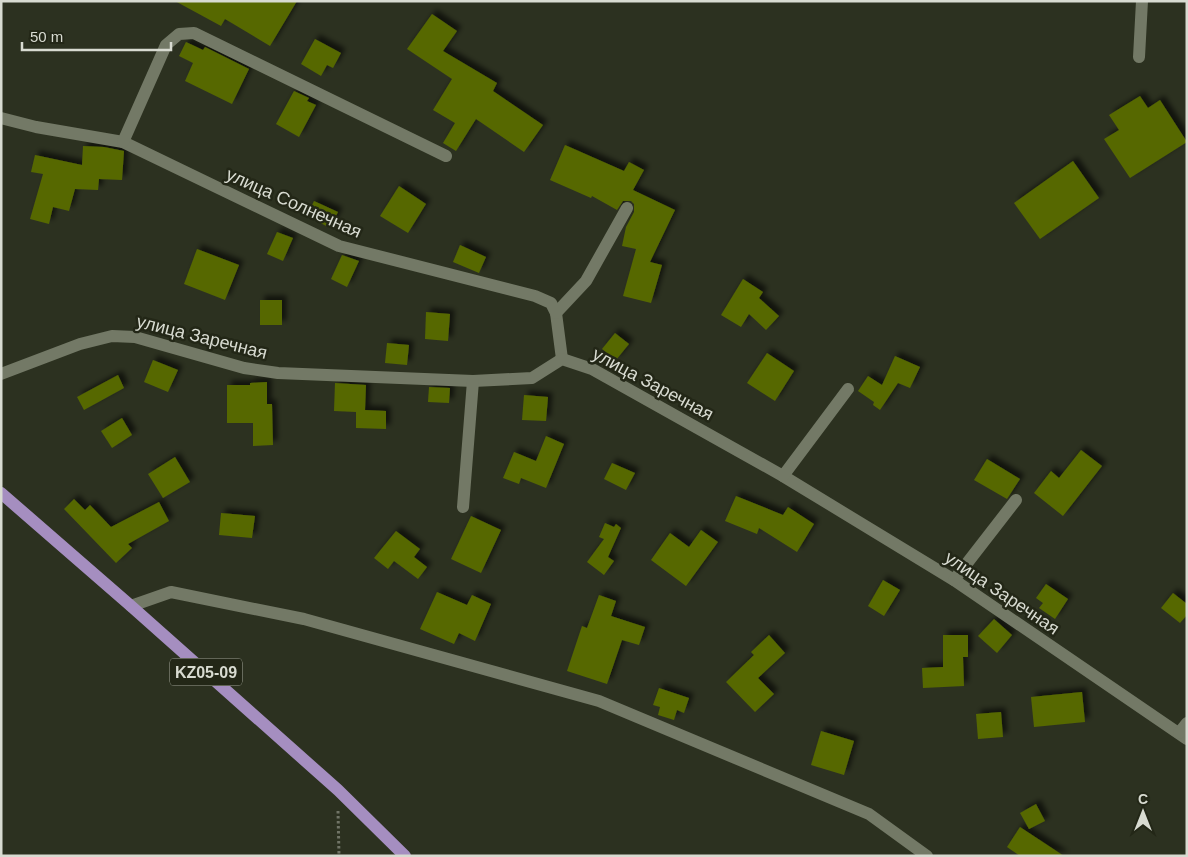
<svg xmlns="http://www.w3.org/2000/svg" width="1188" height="857" font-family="Arial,sans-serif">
<defs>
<filter id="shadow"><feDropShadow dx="4.5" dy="-4.5" stdDeviation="2.5" flood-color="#0009"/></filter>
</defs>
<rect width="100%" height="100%" fill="#2c3120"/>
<g fill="#566800" filter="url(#shadow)">
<polygon points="175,1 297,1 270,46 225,19 221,26"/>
<polygon points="432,14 457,31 443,51 497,83 493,91 543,125 524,152 476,119 456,151 443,143 455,123 433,110 452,79 407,49"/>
<polygon points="315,39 341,53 333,68 327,65 321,76 301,64"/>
<polygon points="186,42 203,50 205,47 249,69 232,104 185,81 193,63 179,56"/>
<polygon points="294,91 309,98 307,101 316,105 299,137 276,124"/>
<polygon points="1140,96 1148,108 1160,100 1187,142 1130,178 1104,139 1119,130 1109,115"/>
<polygon points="565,145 624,171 629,162 644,170 633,190 675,210 650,262 662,265 651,303 623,296 636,249 622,246 626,227 634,212 634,204 631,201 623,201 617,210 592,196 591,198 550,180"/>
<polygon points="83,146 104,147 124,151 122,180 99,179 98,190 75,189 69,211 53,207 49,224 30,219 43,174 31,172 35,155 82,165"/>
<polygon points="1073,161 1099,198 1040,239 1014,203"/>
<polygon points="399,186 426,204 408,233 380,216"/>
<polygon points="314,201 338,212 330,228 307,216"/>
<polygon points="277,232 293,238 283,261 267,254"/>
<polygon points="460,245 486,257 479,273 453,262"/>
<polygon points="197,249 239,265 225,300 184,284"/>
<polygon points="342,255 359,261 347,287 331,279"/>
<polygon points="743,279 763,292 759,298 779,316 766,330 749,314 741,327 721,315"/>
<rect x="260" y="300" width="22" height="25"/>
<polygon points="426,312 450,314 448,341 425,339"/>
<polygon points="615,333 629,344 616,360 602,349"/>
<polygon points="387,343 409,345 407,365 385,363"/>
<polygon points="767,353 794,371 775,401 747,383"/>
<polygon points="895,356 920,367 910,388 898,383 880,410 873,405 874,402 858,391 868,376 882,385"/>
<polygon points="153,360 178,370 168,392 144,382"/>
<polygon points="118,375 124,388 84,410 77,397"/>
<polygon points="267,382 267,404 272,404 273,445 253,446 253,423 227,423 227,385 250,385 250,383"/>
<polygon points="335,383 366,385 365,410 386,411 386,429 356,428 356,412 334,411"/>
<polygon points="429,387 450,388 449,403 428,402"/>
<polygon points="524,395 548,397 546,421 522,420"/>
<polygon points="122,418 132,435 112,448 101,431"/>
<polygon points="546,436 564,444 546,488 521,478 519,484 503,478 514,452 536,461"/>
<polygon points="1081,450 1102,466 1063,516 1034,493 1051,471 1059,478"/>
<polygon points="175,457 190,482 163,498 148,474"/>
<polygon points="987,459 1020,479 1007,499 974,480"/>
<polygon points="612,463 635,473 626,490 604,479"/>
<polygon points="736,496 783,515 788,507 814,524 797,552 759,528 757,534 725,521"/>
<polygon points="74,499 85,510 90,505 111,527 159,502 169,521 128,544 132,548 116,563 64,509"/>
<polygon points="221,513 255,516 252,538 219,535"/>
<polygon points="471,516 501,530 481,573 451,559"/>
<polygon points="605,523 614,527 616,524 621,528 608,557 614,561 604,575 587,562 604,539 599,537"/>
<polygon points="701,530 718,542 686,586 651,560 670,533 689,547"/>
<polygon points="396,531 420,549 414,557 427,567 418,579 394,561 388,569 374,558"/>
<polygon points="883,580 900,590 884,616 868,606"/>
<polygon points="1046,584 1068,599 1055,619 1039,608 1043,603 1036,598"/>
<polygon points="437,592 467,605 472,595 491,604 475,641 459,633 454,644 420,629"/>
<polygon points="1173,593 1187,604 1187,615 1180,623 1161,608"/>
<polygon points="599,595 616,601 611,616 645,627 639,645 622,640 607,684 567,671 582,626 587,628"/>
<polygon points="994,619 1012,635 997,653 978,636"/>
<polygon points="769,635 785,653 758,678 774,694 755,712 726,682 754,655 751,652"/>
<polygon points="943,635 968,635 968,657 963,657 964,686 923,688 922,668 943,667"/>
<polygon points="659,688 689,698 684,713 677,710 674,720 658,715 660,707 653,705"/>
<polygon points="1082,692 1085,722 1034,727 1031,697"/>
<polygon points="1001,712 1003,737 978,739 976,714"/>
<polygon points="821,731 854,741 844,775 811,765"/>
<polygon points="1036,804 1045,821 1029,829 1020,813"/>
<polygon points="1020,827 1064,856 1020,856 1007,847"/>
</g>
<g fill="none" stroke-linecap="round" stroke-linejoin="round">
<polyline stroke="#707466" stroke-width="3" stroke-dasharray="2.5 2.5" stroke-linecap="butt" points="338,811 339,856"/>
<g stroke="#737966" stroke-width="12">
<polyline points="1139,57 1142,1"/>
<polyline points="1,118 36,127 123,142 339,246 535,296 551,303 556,313 562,359"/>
<polyline points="123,142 166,45 179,34 194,33 446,156"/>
<polyline points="556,313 586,281 627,208"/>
<polyline points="1,374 80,344 112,336 135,337 244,368 278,373 473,381 532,378 562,359 592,369 783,476 954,580 1187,739"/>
<polyline points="783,476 848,389"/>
<polyline points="463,507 473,381"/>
<polyline points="954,580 1016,500"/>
<polyline points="131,606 171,592 304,619 599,701 869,814 927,856"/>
<polyline points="1179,733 1187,723"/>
</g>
<polyline stroke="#a58ec0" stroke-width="12" points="1,493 131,606 338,790 405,856"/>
</g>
<g text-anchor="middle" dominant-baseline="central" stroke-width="5" stroke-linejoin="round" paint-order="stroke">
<rect fill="#232717" stroke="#a2a599" stroke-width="1" x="170" y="658.5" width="72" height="27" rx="4"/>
<g font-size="16" font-weight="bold" fill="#d8dbd1">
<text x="206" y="672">KZ05-09</text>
</g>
<g font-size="18" fill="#d8dbd1" stroke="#232717">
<text transform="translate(294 203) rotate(24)">улица Солнечная</text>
<text transform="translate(202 337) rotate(14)">улица Заречная</text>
<text transform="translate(653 384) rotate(28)">улица Заречная</text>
<text transform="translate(1002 593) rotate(34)">улица Заречная</text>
</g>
</g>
<rect width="1188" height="857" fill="none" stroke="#d8dbd1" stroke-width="5"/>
<g transform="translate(1143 812)" stroke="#232717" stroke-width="4" paint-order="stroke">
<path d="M0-4L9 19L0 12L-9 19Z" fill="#d8dbd1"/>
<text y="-8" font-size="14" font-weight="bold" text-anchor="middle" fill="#d8dbd1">С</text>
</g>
<path d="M22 42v8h149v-8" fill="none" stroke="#d8dbd1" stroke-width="2.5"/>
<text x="30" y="42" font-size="15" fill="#d8dbd1" stroke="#232717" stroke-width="4" paint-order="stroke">50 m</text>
</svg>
